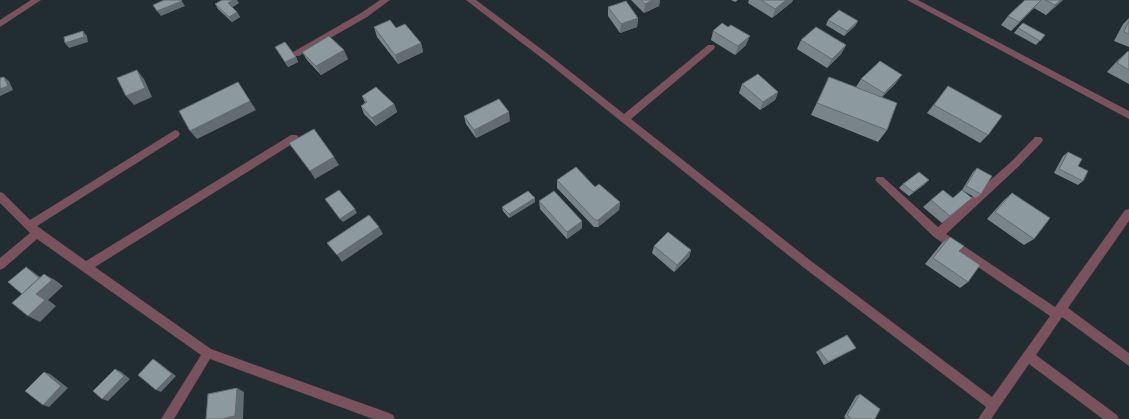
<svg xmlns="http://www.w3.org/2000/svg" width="1129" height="419" font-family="Arial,sans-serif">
<rect width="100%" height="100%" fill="#222d32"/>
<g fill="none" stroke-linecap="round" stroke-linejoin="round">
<g fill="#79525d" fill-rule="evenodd">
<polygon points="31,0 41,0 0,27 0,20"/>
<polygon points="380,0 390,0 367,17 299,56 293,56 292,54 293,52 361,13"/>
<polygon points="466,0 476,0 553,58 624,114 708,45 714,45 715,47 714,49 631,119 811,261 992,397 1050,316 934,237 875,180 877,177 883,177 938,227 1013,160 1035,137 1041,137 1043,140 1041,143 1019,166 946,234 1055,307 1125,210 1129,209 1129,221 1068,308 1129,353 1129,366 1062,317 1036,355 1117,415 1119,419 1103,419 1029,364 991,419 978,419 986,407 803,267 547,62"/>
<polygon points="907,0 918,0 1129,111 1129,119"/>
<polygon points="175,130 178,131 180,134 178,137 37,226 86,261 291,135 297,135 299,138 297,141 95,267 211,349 389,413 393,415 395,419 373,419 210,359 174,419 161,419 201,355 37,239 4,268 0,270 0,258 30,233 0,203 0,192 3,193 30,220"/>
</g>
</g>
<g fill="#788489">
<polygon points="631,0 660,0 659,6 644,13"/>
<polygon points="731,0 738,0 735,2"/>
<polygon points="749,0 793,0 792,2 772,18 748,3"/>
<polygon points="1025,0 1063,0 1046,15 1034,8 1011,31 1001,25 1008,16"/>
<polygon points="239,3 232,7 237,12 240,17 232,22 218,9 215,4"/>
<polygon points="608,7 638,18 637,27 620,33 608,16"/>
<polygon points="1129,18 1129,47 1114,41 1123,24"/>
<polygon points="828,20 858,21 855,26 844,36 826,25"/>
<polygon points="374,27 396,28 421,43 423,52 398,64 377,37"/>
<polygon points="1018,28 1045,35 1036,45 1014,33"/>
<polygon points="713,31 746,45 735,55 711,40"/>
<polygon points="801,40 846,45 841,54 827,68 797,49"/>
<polygon points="275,47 296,57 298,62 288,67"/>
<polygon points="1128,51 1129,52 1129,84 1107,72 1118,60"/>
<polygon points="302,52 348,59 321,75 307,60"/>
<polygon points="829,77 856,87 861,79 896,83 882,97 887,130 878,142 811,115"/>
<polygon points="742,84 778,92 775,100 760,110 739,93"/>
<polygon points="948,86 988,135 980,143 927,113"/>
<polygon points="362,96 394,104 397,112 376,126 364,114 361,106 365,103"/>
<polygon points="464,116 510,121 476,138 466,124"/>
<polygon points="1068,152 1078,166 1083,181 1078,185 1054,173 1063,156"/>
<polygon points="977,168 981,194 976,198 962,190 973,172"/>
<polygon points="557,180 595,187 620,202 619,210 598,227 594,227 557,188"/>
<polygon points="903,184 925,184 909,196 899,188"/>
<polygon points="1012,193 1034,239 1024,245 987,219 1004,200"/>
<polygon points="953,198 964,205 942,223 923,207 931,200"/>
<polygon points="539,201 582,221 582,228 567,239 540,209"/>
<polygon points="535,202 509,218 503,211 502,207"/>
<polygon points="950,237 959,251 968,282 960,288 925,264 942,243"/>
<polygon points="654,246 691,250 689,257 674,272 652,253"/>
<polygon points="819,350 852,350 824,365 816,352"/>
<polygon points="860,394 875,419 846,419 844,417 856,396"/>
</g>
<g fill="#626b6f">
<polygon points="181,0 185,6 161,16 157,11"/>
<polygon points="234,0 237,0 239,3 231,8 228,3"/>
<polygon points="653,0 660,0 659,6 644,13 645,4"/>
<polygon points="786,0 793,0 792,2 772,18 775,9"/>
<polygon points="1041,0 1033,9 1011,31 1019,22"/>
<polygon points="1061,0 1063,0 1046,15 1055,5"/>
<polygon points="237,12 240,17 232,22 229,17"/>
<polygon points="638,18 637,27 620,33 621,24"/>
<polygon points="858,21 855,26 844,36 847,31"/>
<polygon points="83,31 87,36 88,42 69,48 65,43"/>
<polygon points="750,36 746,45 735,55 738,46"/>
<polygon points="421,43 423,52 398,64 395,55"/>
<polygon points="846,45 841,54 827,68 832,59"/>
<polygon points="344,50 348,59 321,75 316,66"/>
<polygon points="296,57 298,62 288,67 285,62"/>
<polygon points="137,70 144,79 152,97 134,105 126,96"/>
<polygon points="902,75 896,83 878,101 884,93"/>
<polygon points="4,77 9,81 13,90 0,96 0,89"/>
<polygon points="238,82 256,110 197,139 190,131"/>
<polygon points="778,92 775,100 760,110 763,102"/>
<polygon points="394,104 397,112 376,126 372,118"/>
<polygon points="509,112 510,121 476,138 474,130"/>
<polygon points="334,157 339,165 315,179 310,171"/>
<polygon points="929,180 925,184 909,196 913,192"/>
<polygon points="535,198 535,202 509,218 509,214"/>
<polygon points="972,198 964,205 942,223 950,216"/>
<polygon points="620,202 619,210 598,227 598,220"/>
<polygon points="355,209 357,213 343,222 340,219"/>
<polygon points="582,221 582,228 567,239 567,232"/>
<polygon points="379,227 383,234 342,262 337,255"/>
<polygon points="691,250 689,257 674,272 677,265"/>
<polygon points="26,267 32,271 48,283 44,274 55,280 63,286 48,300 56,306 40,322 28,316 36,294"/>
<polygon points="856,348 852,350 824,365 828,362"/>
<polygon points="153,359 158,362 176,376 161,392 156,390"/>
<polygon points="115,369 120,371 130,379 108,401 102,399"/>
<polygon points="44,372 50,374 68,388 49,407 43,405"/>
<polygon points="237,388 244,392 243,419 221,419"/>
</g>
<g fill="#8c999f" stroke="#626b6f">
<polygon points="164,0 181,0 182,1 157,11 153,5"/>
<polygon points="222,0 234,0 228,3 237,12 229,17 215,4"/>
<polygon points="641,0 653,0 645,4"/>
<polygon points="761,0 786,0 775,9"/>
<polygon points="1025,0 1041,0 1019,22 1008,16"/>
<polygon points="1045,0 1061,0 1055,5"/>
<polygon points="626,1 638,18 621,24 608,7"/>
<polygon points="839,10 858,21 847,31 828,20"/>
<polygon points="390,20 396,28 405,24 421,43 395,55 374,27"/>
<polygon points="1129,21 1129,34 1124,32"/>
<polygon points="722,23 728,27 731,25 750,36 738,46 713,31"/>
<polygon points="1023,23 1045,35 1040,41 1018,28"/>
<polygon points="816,27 846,45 832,59 801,40"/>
<polygon points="83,31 84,37 65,43 64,37"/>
<polygon points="329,36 344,50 316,66 302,52"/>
<polygon points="285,42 296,57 285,62 275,47"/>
<polygon points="1128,51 1129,52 1129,70 1117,63"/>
<polygon points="880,61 902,75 884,93 861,79"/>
<polygon points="137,70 145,88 126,96 117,78"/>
<polygon points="758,74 778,92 763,102 742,84"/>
<polygon points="4,77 8,86 0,89 0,78"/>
<polygon points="829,77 897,103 887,130 817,103"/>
<polygon points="238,82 250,101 190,131 179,111"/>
<polygon points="948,86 1002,116 988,135 934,105"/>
<polygon points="376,87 394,104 372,118 361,106 367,102 362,96"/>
<polygon points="499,99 509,112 474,130 464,116"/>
<polygon points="314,129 334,157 310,171 289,143"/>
<polygon points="1068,152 1082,159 1078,166 1088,171 1083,181 1059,169"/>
<polygon points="576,167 595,187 599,184 620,202 598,220 595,220 557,180"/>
<polygon points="977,168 992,176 981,194 966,186"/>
<polygon points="919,172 929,180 913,192 903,184"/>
<polygon points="339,190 355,209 340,219 325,199"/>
<polygon points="943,190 953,198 962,190 972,198 950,216 931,200"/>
<polygon points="528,191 535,198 509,214 502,207"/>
<polygon points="554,191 582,221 567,232 539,201"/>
<polygon points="1012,193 1050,218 1034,239 995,212"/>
<polygon points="369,215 379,227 337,255 327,243"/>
<polygon points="668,232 691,250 677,265 654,246"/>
<polygon points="950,237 964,246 959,251 980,265 968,282 933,258"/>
<polygon points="26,267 39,278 22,294 8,282"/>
<polygon points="44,274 52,280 36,294 45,300 28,316 12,303"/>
<polygon points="847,335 856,348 828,362 819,350"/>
<polygon points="153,359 172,374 156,390 138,375"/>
<polygon points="115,369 124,376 102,399 93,391"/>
<polygon points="44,372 61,386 43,405 25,391"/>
<polygon points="237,388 235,416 221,419 206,419 208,394"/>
<polygon points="860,394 880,409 875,419 852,419 847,415"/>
</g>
</svg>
